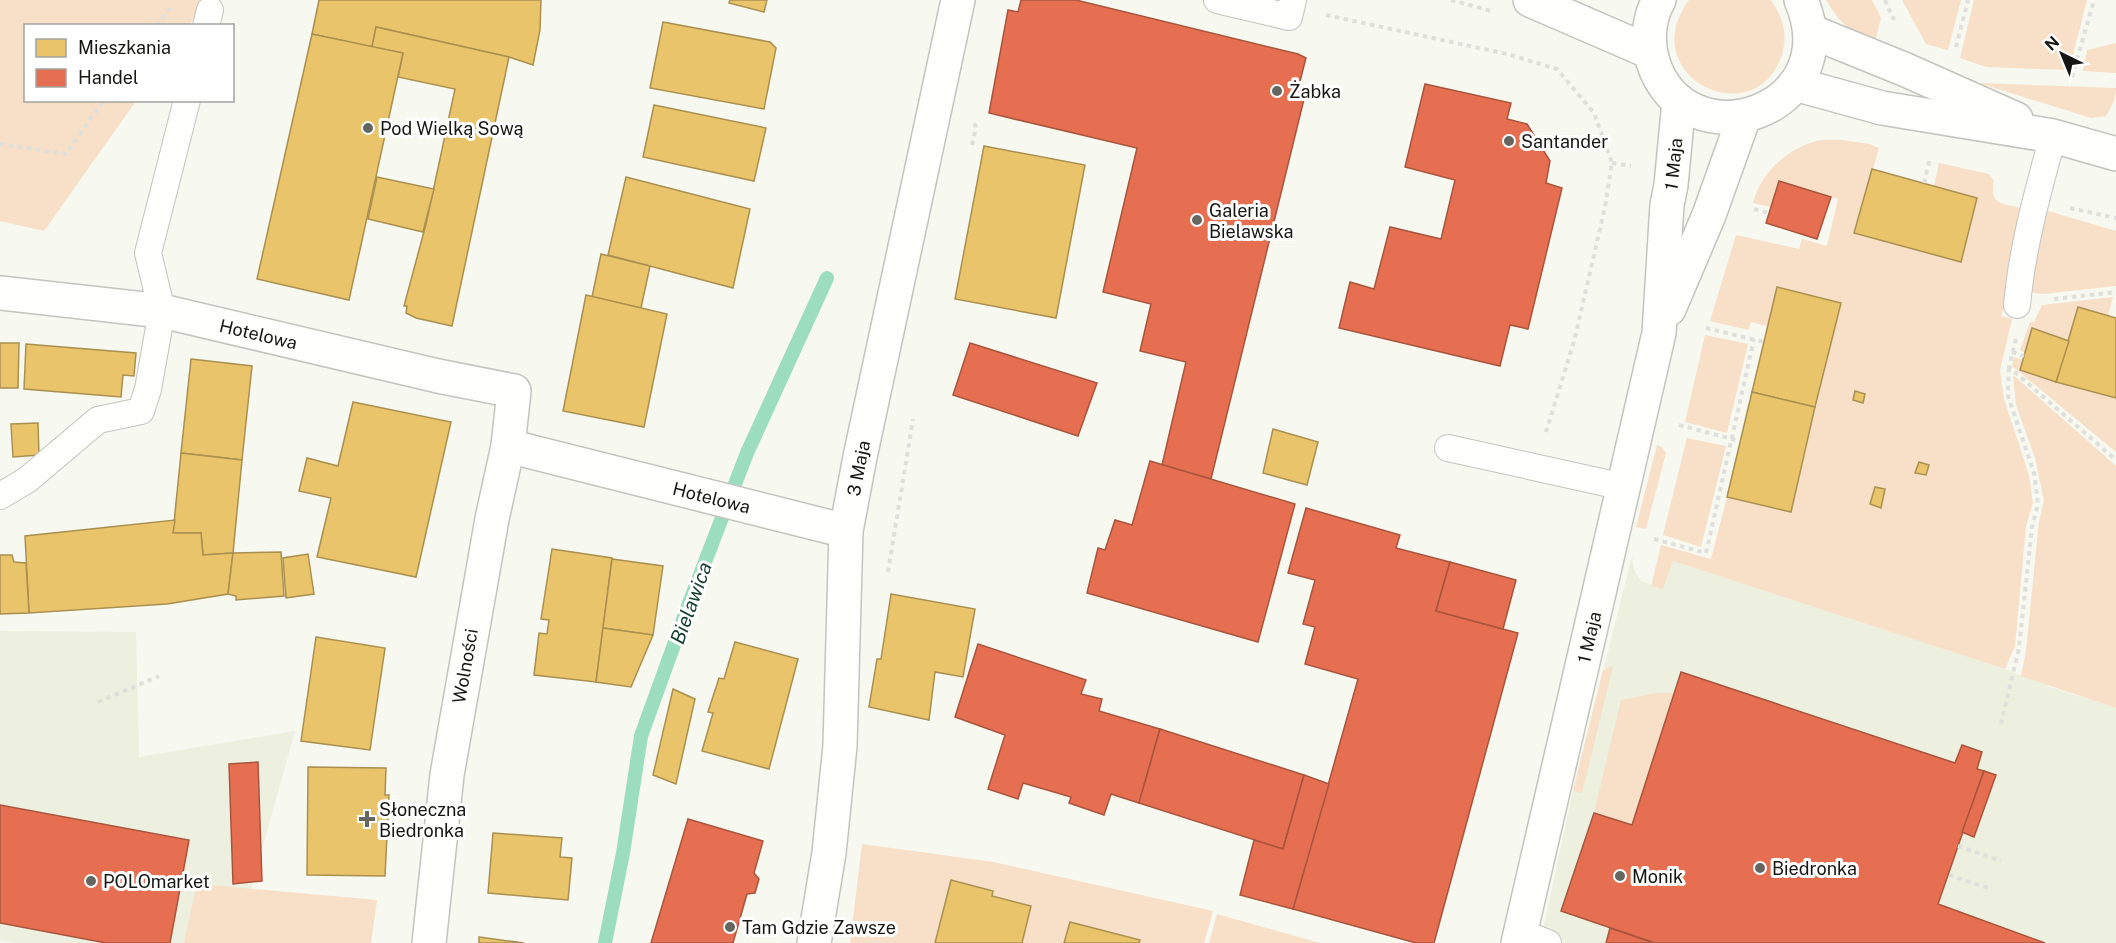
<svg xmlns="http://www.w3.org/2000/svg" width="2116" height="943" font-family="'Public Sans',sans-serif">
<rect width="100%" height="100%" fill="#f7f8f0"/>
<g fill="#edefdf">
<polygon points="1632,556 1634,570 1641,581 1663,589 1673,561 2005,669 2056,689 2116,708 2116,943 1540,943 1573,791"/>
<polygon points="0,631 136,632 139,757 295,731 236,943 17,943 0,940"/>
</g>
<g fill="#f8dfc7">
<polygon points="0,0 207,0 189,25 26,26 26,100 136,101 44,231 0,221"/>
<path d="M1689,0H1771C1784,19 1789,38 1780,60C1750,133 1634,75 1689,0Z"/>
<path d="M1826,0H1872L1881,18L1874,45C1850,32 1840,23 1826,0Z"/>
<polygon points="1902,0 1961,0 1948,50 1926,44"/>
<polygon points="1974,0 2087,0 2069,70 1986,67 1960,58"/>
<polygon points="2116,43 2116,73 2083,71 2087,50"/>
<path d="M1979,83L2116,88C2116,98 2111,108 2106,116L2091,118Z"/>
<path d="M1842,140L1869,144L1879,148L1855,233L1961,262L1977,198L1934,186L1939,163L1989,174L1994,181C1989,205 2002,203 2020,208L2008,295L2001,316L2012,319L2000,370L2004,399L2029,475L2033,503L2026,526L2015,646L2005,669L1673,561L1663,589L1651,586L1661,545L1711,559L1727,497L1791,512L1841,303L1777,287L1767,326L1751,322L1749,330L1710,321L1736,235L1799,249L1802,239L1827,246L1838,199L1831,197L1771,207L1753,203C1760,174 1785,151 1813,142C1822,139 1833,140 1842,140Z"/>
<polygon points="2045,210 2116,231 2116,286 2043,294 2034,293 2029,290"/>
<polygon points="2113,297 2108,316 2069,341 2025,353 2020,350 2030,322 2034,322 2042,305"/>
<polygon points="1705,335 1748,344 1727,433 1685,422"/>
<polygon points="2014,357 2023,360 2056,382 2116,398 2116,452 2012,366"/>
<polygon points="2013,375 2116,466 2116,708 2021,676 2026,651 2039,521 2044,501 2035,458 2016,405"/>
<polygon points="1687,438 1726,446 1701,547 1663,535"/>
<polygon points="1657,445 1662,447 1666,453 1646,529 1636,527"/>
<polygon points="1613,666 1582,793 1573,791 1603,670"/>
<polygon points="1656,693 1674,693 1632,825 1594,813 1621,700"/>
<polygon points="862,844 993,862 1213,911 1204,943 850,943"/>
<polygon points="197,884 377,900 371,943 184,943"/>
<polygon points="1217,914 1320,943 1209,943"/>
</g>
<g fill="#e9c46a" stroke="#aa9050" stroke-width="1.5">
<polygon points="319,0 541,0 540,30 533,65 509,57 376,27 372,47 312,34"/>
<polygon points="730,0 767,0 764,12 729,3"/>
<polygon points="663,22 770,42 776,48 764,109 650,88"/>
<polygon points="376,27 509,57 452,326 416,318 406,313 407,306 404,306 426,224 455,89 398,77 403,53 372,47"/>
<polygon points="312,34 403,53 349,300 257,279"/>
<polygon points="654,105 766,128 754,181 643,157"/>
<polygon points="984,146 1085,165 1056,318 955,299"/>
<polygon points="1872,169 1977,198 1961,262 1854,233"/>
<polygon points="377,177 434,189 423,232 368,219"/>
<polygon points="626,177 750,209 733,288 608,255"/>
<polygon points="601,254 650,266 641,308 592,297"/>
<polygon points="1777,287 1841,303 1815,407 1752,392"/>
<polygon points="586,295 667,314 644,427 563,411"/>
<polygon points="2078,307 2116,318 2116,398 2056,382"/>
<polygon points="2032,328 2069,341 2056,382 2020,370"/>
<polygon points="0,343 19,343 18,388 0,388"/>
<polygon points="26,344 136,353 134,376 123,375 121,397 24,389"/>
<polygon points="191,359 252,366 242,460 181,453"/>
<polygon points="1855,391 1865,394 1863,403 1853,400"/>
<polygon points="1752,392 1815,407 1791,512 1727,497"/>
<polygon points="353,402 451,422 416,577 317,557 331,498 299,491 307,458 338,466"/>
<polygon points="38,423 39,455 13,457 11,424"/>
<polygon points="1273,429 1318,442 1307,485 1263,473"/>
<polygon points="181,453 242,460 233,553 203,555 201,533 173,533"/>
<polygon points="1919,462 1929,465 1926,475 1915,473"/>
<polygon points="1875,487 1885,489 1881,508 1870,504"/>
<polygon points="175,520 173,533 201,533 203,555 233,553 228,594 167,604 29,613 25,536"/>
<polygon points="552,549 612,558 596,682 534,675 539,633 547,634 549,620 541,619"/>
<polygon points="281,552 284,596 236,600 236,596 228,594 233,553"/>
<polygon points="308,554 314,594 286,598 283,558"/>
<polygon points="0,555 12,555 14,562 26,563 29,613 0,614"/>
<polygon points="612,559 663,566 653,635 603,628"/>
<polygon points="891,594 975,609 963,677 935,672 929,720 869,707 877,659 881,659"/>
<polygon points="603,628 653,635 631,687 596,682"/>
<polygon points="316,637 385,648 370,750 301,741"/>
<polygon points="735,642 798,659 769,769 702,751 713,713 708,712 719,678 724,679"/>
<polygon points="673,689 695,699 676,784 653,775"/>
<polygon points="308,767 386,768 385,795 389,795 385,876 307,875"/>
<polygon points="493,833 562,838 560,857 572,858 568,900 488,893"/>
<polygon points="951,880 993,891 992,896 1031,906 1022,943 935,943"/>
<polygon points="1070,922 1140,940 1139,943 1064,943"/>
<polygon points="479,937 524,943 479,943"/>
</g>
<g fill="#e76f51" stroke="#a8553e" stroke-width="1.5">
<polygon points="1021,0 1076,0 1298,54 1306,58 1298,89 1306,91 1211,479 1162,465 1186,362 1140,351 1151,304 1103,292 1137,148 989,113 1008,10 1018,12"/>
<polygon points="1425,84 1511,103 1507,119 1527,124 1550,161 1546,183 1562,188 1528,329 1510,325 1500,366 1339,328 1350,282 1374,289 1390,227 1441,239 1455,180 1405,167"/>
<polygon points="1779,181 1831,197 1817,239 1766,223"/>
<polygon points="970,343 1097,383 1078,436 953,395"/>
<polygon points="1150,461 1295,504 1258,642 1087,593 1098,548 1105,550 1115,520 1132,525"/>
<polygon points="1306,508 1400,535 1396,548 1450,562 1436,611 1518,633 1434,943 1416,943 1293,909 1358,679 1305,664 1315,627 1303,624 1315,580 1288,573"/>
<polygon points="1450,562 1516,580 1503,629 1436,611"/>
<polygon points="978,644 1086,680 1081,694 1102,699 1099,711 1160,729 1139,803 1111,794 1104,815 1069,803 1071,797 1023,783 1018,799 988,789 1005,735 955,717"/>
<polygon points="1681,672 1955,763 1962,745 1982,752 1977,769 1984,771 1938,904 2045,943 1655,943 1561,911 1594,813 1632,825"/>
<polygon points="1160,729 1304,775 1283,849 1139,803"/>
<polygon points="258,762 262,881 233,884 229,764"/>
<polygon points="1984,771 1996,775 1974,837 1962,832"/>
<polygon points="1304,775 1329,784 1293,909 1240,895 1254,840 1283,849"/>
<polygon points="0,805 189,840 170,943 106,943 0,923"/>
<polygon points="688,819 763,841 754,873 759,879 755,893 747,894 733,943 651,943"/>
<polygon points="1610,928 1651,942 1651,943 1606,943"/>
</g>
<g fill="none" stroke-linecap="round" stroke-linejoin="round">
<polyline stroke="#9cddc0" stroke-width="14" points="605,943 623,853 641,736 688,606 747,453 827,278"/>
<g stroke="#c3c4be" stroke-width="28">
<g id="service">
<polyline points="1217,0 1289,17 1293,0"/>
<polyline points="206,26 210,10"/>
<path d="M2017,305C2022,248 2038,191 2053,136"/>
<polyline points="1448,448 1624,487"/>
<polyline points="0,496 27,480 98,420 141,411 148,389 162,311 148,253 187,100"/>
<polyline points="1520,932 1548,943"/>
</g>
</g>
<g stroke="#c3c4be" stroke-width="36">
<g id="minor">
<polyline points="1530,0 1650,52"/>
<path d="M1659,0C1648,19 1647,42 1653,62C1686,165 1849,112 1801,0"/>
<polyline points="1810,31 1906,70 2016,119"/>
<polyline points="1795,84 1882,108 2053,136 2116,154"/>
<path id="s1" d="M0,293L162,311L438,376L514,391L508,446L492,519L447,775L429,943"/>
<polyline points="1669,309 1709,215 1744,117"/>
<path id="s2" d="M508,446L846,531"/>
<path id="s3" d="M814,943L829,853L840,746L846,531L860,457L958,0"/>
<path id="s4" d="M1518,943L1659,333L1667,205L1671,185L1679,101"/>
</g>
</g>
<g stroke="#dfdfdc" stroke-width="4" stroke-dasharray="4.5 4.5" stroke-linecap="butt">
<polyline points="1451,0 1491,11"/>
<polyline points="1885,0 1894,20"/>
<polyline points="1326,15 1507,54 1557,69 1594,113 1612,163 1605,207 1575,338 1546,432"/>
<polyline points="157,26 170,8"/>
<polyline points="1956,47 1968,0"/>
<polyline points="2072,77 2094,0"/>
<polyline points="0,144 66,154 104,100"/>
<polyline points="972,145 976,127 974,123"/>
<polyline points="1612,163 1631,166"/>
<polyline points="1924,183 1930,157"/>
<polyline points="2070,208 2116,218"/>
<polyline points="1754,209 1769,213"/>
<polyline points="2054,299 2116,292"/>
<polyline points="1706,328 1764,342"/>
<polyline points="2016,339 2009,367 2116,460"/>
<polyline points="2012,352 2024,356"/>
<polyline points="1679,425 1740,441"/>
<polyline points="1654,539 1706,553 1754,339"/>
<polyline points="888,572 913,419"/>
<polyline points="98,702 159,676"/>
<polyline points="2001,724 2019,648 2032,527 2038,504 2034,473 2008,396 2009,367"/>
<polyline points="1958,846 2001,861"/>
<polyline points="1949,875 1991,889"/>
</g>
<use href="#service" stroke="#fefefd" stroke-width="26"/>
<use href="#minor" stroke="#fefefd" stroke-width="33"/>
</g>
<g fill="#656660" stroke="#fff" stroke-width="2">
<circle cx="1277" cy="91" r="6"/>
<circle cx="368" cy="128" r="6"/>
<circle cx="1509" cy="141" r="6"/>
<circle cx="1197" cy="220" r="6"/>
<path d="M364 810h6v6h6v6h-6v6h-6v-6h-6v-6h6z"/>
<circle cx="1760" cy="868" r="6"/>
<circle cx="1620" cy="876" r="6"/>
<circle cx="91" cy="881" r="6"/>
<circle cx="730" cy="927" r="6"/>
</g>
<g text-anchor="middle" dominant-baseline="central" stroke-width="6" stroke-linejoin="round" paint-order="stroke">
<g font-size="18" fill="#161712" stroke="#fff" text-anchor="start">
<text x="1289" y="91">Żabka</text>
<text x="380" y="128">Pod Wielką Sową</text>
<text x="1521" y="141">Santander</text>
<text x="1209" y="210">Galeria<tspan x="1209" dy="21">Bielawska</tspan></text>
<text x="379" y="809">Słoneczna<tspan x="379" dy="21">Biedronka</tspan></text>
<text x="1772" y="868">Biedronka</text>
<text x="1632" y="876">Monik</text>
<text x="103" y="881">POLOmarket</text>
<text x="742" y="927">Tam Gdzie Zawsze</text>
</g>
<g font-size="18" fill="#161712" stroke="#fff">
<text stroke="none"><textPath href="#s4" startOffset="796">1 Maja</textPath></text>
<text stroke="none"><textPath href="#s1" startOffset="262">Hotelowa</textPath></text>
<text stroke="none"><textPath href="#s3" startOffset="478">3 Maja</textPath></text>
<text stroke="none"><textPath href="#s2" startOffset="210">Hotelowa</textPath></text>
<text stroke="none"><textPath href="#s4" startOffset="314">1 Maja</textPath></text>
<text transform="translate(465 666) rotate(-80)">Wolności</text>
</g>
<g font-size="20" font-style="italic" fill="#184131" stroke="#fff">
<text transform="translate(691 603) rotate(-70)">Bielawica</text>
</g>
</g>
<rect x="24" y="24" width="210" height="78" fill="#ffffff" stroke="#a2a2a0" stroke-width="1.5"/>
<rect x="36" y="39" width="30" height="18" fill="#e9c46a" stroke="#a2a2a0" stroke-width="1.5"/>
<text x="78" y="54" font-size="18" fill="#161712">Mieszkania</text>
<rect x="36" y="69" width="30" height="18" fill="#e76f51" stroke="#a2a2a0" stroke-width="1.5"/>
<text x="78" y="84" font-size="18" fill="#161712">Handel</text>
<g transform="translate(2062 54) rotate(317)" stroke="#ffffff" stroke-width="4.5" paint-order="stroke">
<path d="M0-4.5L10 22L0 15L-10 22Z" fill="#161712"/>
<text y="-9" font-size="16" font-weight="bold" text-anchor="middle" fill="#161712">N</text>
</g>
</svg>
